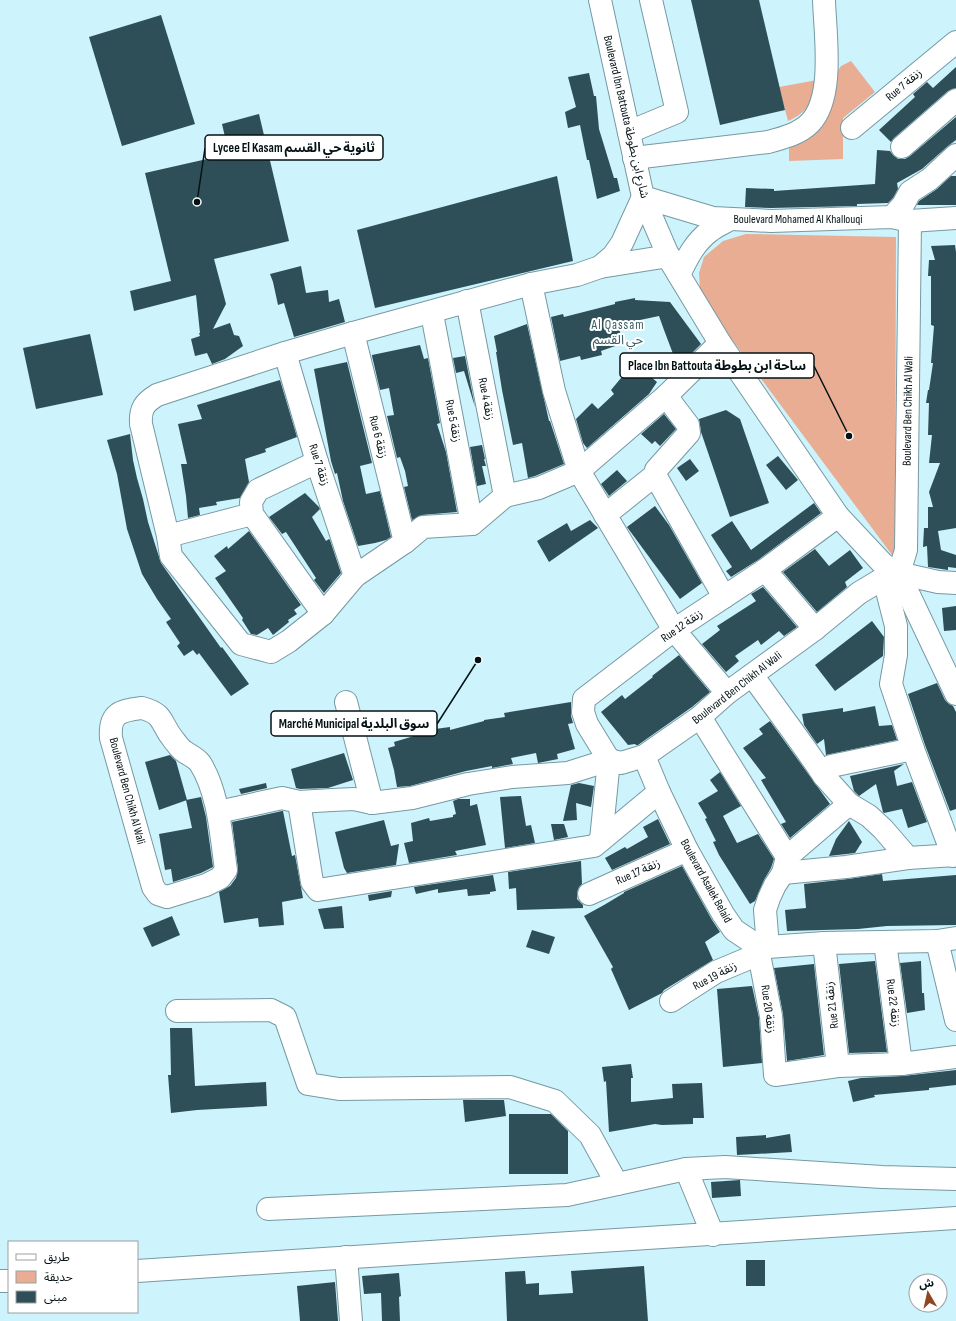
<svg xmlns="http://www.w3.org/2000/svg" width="956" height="1321" font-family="'Sofia Sans Condensed','Noto Sans Arabic',sans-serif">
<rect width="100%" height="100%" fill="#cdf3fd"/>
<g fill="#e8ad92">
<polygon points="851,61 875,92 843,118 843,159 789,161 789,144 841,66"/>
<path d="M817,80C811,102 810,111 788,121L779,87Z"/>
<polygon points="746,234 896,237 895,559 713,314 700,290 699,273 704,257 723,241"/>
</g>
<g fill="#2e4f57">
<polygon points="691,0 759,0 785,110 720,125"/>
<polygon points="161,15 195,124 122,146 89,37"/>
<polygon points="956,67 956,88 948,91 894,138 891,142 879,130 915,97 913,94 927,82 933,88"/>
<polygon points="589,73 594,96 596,96 599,129 614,178 617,178 620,191 597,199 589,160 587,160 580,125 568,128 565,112 576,107 568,77"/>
<polygon points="259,114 289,241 214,259 226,304 213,329 230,323 234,335 239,336 243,346 225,359 212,364 207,353 195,356 191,339 200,336 199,333 200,333 196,295 134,311 130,291 171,281 145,173 229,154 222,124"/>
<polygon points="956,117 956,140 948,146 922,169 897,183 898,189 893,198 888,203 857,204 857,206 771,208 745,207 746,188 774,189 774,191 875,184 877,150 890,151 893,155 898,159 905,159 910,156"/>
<polygon points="557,176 573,261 375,308 357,230"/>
<polygon points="951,176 956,176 956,205 917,205 919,201 937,189"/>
<polygon points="955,245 956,252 956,528 938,531 941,550 956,555 956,568 948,567 948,570 928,567 927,546 923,547 924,528 928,528 928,507 933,507 929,492 940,463 929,463 932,435 928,435 929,403 926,403 928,390 929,390 933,363 931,363 934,326 931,325 931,276 928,276 929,260 935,260 931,246"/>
<polygon points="301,266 306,293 328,290 329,302 339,299 345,322 294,337 284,303 278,305 273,282 270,274"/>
<polygon points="635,298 635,300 670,302 701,344 678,367 664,330 665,329 664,330 659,316 621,324 618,345 601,351 602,355 581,360 580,356 560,361 551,317 563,314 564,317 615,304 615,302"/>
<polygon points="527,324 549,421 550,421 564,464 535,476 528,478 522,443 513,445 502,390 496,352 497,352 494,336"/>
<polygon points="90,334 103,395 36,409 23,348"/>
<polygon points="420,345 424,359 428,358 440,423 437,424 446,452 457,512 422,515 412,520 404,487 408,486 405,471 400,457 397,458 387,416 394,415 389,388 380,390 372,356 372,355"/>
<polygon points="641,354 656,369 651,377 657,382 649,394 587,448 583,443 576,419 592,403 598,409 614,394 611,390"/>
<polygon points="465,356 475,407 464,371 456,373 453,358"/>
<polygon points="347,362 372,463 360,466 366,494 380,491 391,537 386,540 375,543 358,546 343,501 337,473 335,474 331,461 314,369"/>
<polygon points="280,380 297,437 265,449 266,452 245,459 249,482 240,498 216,502 217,505 199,508 200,515 188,518 186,496 181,464 187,464 178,424 202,419 197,405"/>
<polygon points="726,410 740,419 769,503 730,517 701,432 699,419"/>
<polygon points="664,414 676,429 660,446 655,441 652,444 641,434"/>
<polygon points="130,434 133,460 137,478 143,499 148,522 161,563 221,648 222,647 249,684 231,696 199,653 197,655 193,650 184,656 177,646 180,643 166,622 171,619 157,599 142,574 127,529 117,474 107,440"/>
<polygon points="482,445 485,459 484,459 486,466 482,466 486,484 477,486 470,447"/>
<polygon points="778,456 798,480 786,490 766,465"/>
<polygon points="690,459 699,471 686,481 677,468"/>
<polygon points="617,470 627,481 609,496 601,484"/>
<polygon points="305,493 319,507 320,509 312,517 326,541 329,539 330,540 341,573 324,593 314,580 316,578 286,532 282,534 269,517"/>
<polygon points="814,503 821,513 758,560 731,577 726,571 732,567 711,535 732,521 751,550"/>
<polygon points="655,506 669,525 702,583 680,599 627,527"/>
<polygon points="590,520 598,528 549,562 537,541 567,523 571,531"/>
<polygon points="249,531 301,605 294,610 297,614 288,620 289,622 273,635 268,628 257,635 251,634 242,620 243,618 215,578 226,571 214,556 227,546 228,549"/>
<polygon points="815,549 829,566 850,550 863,568 845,582 847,587 817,612 783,572"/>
<polygon points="763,587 797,627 784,636 779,631 761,645 758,640 735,656 739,661 726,672 702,644 720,630 717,626 756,601 751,594"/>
<polygon points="956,606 956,630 944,631 942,608"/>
<polygon points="872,621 884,637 883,656 835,691 815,665"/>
<polygon points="679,655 710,692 692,707 638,745 636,745 635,744 628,745 601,712 622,695 625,699 653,677 652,676"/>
<polygon points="937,683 945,700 949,704 953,706 956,712 956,809 950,811 925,745 908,694"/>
<polygon points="571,702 571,716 573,723 568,724 575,749 557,754 558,759 538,763 536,753 511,758 513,764 492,768 492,766 466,771 410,786 397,787 394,770 388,748 395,746 394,742 414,736 413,732 450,727 450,730 484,721 484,720 505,717 504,713"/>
<polygon points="875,706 879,726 892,725 897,740 826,755 824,739 817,744 804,725 802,714 843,708 843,712"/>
<polygon points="770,721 830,804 790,838 781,824 786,822 761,780 766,778 743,748 763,734 759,729"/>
<polygon points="344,753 353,780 328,788 300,789 296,788 291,769"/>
<polygon points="170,755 176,761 187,800 159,810 145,762"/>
<polygon points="904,764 894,771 897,786 912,782 927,822 908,828 902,809 884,813 883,812 876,784 859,796 854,791 850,776"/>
<polygon points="720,772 741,806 723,816 737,843 758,834 774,859 771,868 764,880 755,901 750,904 719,855 713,842 716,841 705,819 707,818 698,803 718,791 710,780"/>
<polygon points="266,783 267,788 241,794 239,789"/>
<polygon points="579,783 594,786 591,807 576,803 577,820 563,821 571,785"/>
<polygon points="521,796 526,826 531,825 535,843 505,848 500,797"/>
<polygon points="201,797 206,817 213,867 201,873 173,882 171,869 165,870 159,834 192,828 186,800"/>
<polygon points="458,799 470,799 470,806 477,804 486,845 455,851 457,855 409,863 404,843 413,841 411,823 429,818 430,821 453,817 453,815 456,814 453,801"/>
<polygon points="282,811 283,811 292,856 295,855 303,898 282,902 284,925 259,927 258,918 224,923 219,892 230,886 236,878 238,869 232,822"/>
<polygon points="658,819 670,844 612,870 605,858 625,847 627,849 648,837 643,827"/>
<polygon points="384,820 391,846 399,844 396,865 347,873 344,868 335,832"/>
<polygon points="849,821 862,842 855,853 829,856 836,839"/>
<polygon points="551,824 564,824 568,837 554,840"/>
<polygon points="581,861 582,884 579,887 577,893 577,899 583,905 583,908 517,910 516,888 509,889 508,872"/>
<polygon points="682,866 712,920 720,932 705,942 713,960 664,990 662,993 629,1010 611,969 613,967 584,916 604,905 624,893 624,892"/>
<polygon points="882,874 883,881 956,875 956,925 887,926 858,929 787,931 785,910 806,908 804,884 848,879"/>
<polygon points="493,875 496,891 490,892 490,894 468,896 467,889 438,893 438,889 416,894 414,887"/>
<polygon points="392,891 391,897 369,901 368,895"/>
<polygon points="342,906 344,928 324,929 318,909"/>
<polygon points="172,916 180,935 152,947 143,928"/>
<polygon points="532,930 555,937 549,954 526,947"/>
<polygon points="875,961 887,1052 849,1053 839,964"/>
<polygon points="921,961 922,993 924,993 925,1010 907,1013 900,963"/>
<polygon points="814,964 824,1055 787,1061 783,1014 774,968"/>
<polygon points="752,986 759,1018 762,1063 723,1067 717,989"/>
<polygon points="170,1028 192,1028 195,1086 266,1082 267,1106 197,1110 171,1113 168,1075 171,1075"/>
<polygon points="631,1064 633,1078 631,1078 631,1102 673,1098 672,1084 702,1083 704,1118 693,1118 693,1124 662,1125 655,1124 609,1132 606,1081 604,1082 602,1067"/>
<polygon points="956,1070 956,1085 929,1088 929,1090 874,1095 875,1097 853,1102 848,1081 861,1078 903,1076"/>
<polygon points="463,1100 504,1100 506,1116 465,1122"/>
<polygon points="509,1114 551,1114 568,1131 568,1174 509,1174"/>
<polygon points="790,1134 792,1152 737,1155 736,1137 766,1135 766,1138"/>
<polygon points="740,1180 741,1196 712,1198 711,1182"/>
<rect x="746" y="1260" width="19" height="26"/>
<polygon points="644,1266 648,1321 507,1321 505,1272 525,1271 526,1284 539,1283 539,1295 573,1293 571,1271"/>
<polygon points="399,1273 401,1296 399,1297 400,1321 382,1321 381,1293 364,1294 362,1276"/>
<polygon points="335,1282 338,1321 300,1321 297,1286"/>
</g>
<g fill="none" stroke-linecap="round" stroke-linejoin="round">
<g stroke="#7699a2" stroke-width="24">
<g id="minor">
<polyline points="600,0 643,197 671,262 720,343 838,516 883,564 894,572 938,582 956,583"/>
<polyline points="852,128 956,42"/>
<polyline points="629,132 677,112 651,0"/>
<polyline points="902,147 956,100"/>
<path d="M634,158L768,142C783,138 799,134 810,123C835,97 825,34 824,0"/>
<polyline points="892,217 903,205 910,192 930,179 956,155"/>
<polyline points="600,267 669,256"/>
<path d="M679,275C687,258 695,242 710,231C716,226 724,223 730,219"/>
<polyline points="531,284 554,391 579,471 674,630 727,693"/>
<polyline points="467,301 505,496"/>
<polyline points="433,319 472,524"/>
<polyline points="353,333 405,542"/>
<path d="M720,343L666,396L579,471L539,488L505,496L472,524L423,527L405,542L355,576L323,614L289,641L271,652L241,644L171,556L168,536L141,424C140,409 144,403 157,395L285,353L353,333L531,284L577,275L600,267L613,256L622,243L643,197L713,218L771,221L892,217L910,221L956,218"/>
<polyline points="285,353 317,462 355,576"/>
<polyline points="666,396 688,425 689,433 656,470 655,475 724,597"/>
<polyline points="317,462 258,490 251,502 252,514 323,614"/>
<polyline points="605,515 655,475"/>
<polyline points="168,536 252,514"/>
<polyline points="765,570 815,629"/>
<polyline points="899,574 956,694"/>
<polyline points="884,579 896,626 896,655 891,684 913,749 953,856"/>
<path d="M752,675C776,709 801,741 824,776"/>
<polyline points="346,702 372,803"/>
<path d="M142,708C165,714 160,723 173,739C177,744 180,749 185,752C191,756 196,758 200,763C219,793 221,836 226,870L220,878L206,885L167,897L158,894L153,887L111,738C109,712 121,711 142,708Z"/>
<polyline points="700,717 787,857 783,873 775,885 769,898 765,910 768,947"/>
<polyline points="913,749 831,766 826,771 824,776 849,804 869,816 883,829 908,858 956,855"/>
<polyline points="644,756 659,792 687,850 723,914 734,930 755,944 768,947 824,943 937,941 956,938"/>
<polyline points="299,802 312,882 318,890 594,846 659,792"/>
<polyline points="218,812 282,798 299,802 332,800 354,799 372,803 412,798 468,784 512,777 568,773 609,760 621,763 644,756 700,717 727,693 815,629 859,593 894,572 902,563 906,550 910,221"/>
<polyline points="601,840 609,760 587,724 583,712 584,699 674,630 765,570 838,516"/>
<polyline points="787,857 849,804"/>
<polyline points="783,873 846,867 908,858"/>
<polyline points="589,894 687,850"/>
<polyline points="937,941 956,1020"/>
<polyline points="885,942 901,1064"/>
<polyline points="824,943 838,1066"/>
<polyline points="755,944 759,954 771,1016 775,1075 838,1066 901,1064 956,1057"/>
<polyline points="671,1001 716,972 759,954"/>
<polyline points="177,1011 271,1010 285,1017 308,1084 339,1089 510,1087 555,1101 590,1135 617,1184"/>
<polyline points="686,1169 713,1235"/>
<polyline points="268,1209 567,1195 686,1169 725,1167 882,1177 956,1179"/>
<polyline points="346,1257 351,1321"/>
<path d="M137,1271C410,1252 683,1237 956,1218"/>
<polyline points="0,1281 9,1281"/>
</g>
</g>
<use href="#minor" stroke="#fff" stroke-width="22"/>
</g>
<g text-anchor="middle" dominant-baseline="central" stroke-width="4" stroke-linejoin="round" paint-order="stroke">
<g font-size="12" fill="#051215" stroke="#fff">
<text transform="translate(904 85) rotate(-40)">Rue 7 زنقة</text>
<text transform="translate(626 117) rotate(77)">Boulevard Ibn Battouta شارع ابن بطوطة</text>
<text x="798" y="219">Boulevard Mohamed Al Khallouqi</text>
<text transform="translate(486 399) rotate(79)">Rue 4 زنقة</text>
<text transform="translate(908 411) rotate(-89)">Boulevard Ben Chikh Al Wali</text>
<text transform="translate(453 421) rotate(79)">Rue 5 زنقة</text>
<text transform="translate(378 437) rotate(76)">Rue 6 زنقة</text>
<text transform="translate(319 465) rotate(72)">Rue 7 زنقة</text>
<text transform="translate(682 626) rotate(-35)">Rue 12 زنقة</text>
<text transform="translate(737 688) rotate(-38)">Boulevard Ben Chikh Al Wali</text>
<text transform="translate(127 791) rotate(75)">Boulevard Ben Chikh Al Wali</text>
<text transform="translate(638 872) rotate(-24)">Rue 17 زنقة</text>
<text transform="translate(706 881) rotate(61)">Boulevard Asalek Belaid</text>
<text transform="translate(715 976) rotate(-28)">Rue 19 زنقة</text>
<text transform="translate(893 1003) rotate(83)">Rue 22 زنقة</text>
<text transform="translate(832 1005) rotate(-97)">Rue 21 زنقة</text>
<text transform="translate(768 1009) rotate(82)">Rue 20 زنقة</text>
</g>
<g font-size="13" letter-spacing="1" fill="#3b5c65" stroke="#fff">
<text x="618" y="325">Al Qassam<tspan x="618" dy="15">حي القسم</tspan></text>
</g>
</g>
<path fill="none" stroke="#051215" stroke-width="1.5" d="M197 202L205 148M849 436L814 366M478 660L437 724"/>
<g fill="#051215" stroke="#fff" stroke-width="1.5">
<circle cx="197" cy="202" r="4"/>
<circle cx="849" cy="436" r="4"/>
<circle cx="478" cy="660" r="4"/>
</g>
<g fill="#fff" stroke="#051215" stroke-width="1.5">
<rect x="205" y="135" width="178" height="25" rx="4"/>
<rect x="620" y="353" width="194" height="25" rx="4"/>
<rect x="271" y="711" width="166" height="25" rx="4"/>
</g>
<g font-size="13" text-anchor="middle" font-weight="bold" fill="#051215">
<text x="294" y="152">Lycee El Kasam ثانوية حي القسم</text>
<text x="717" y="370">Place Ibn Battouta ساحة ابن بطوطة</text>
<text x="354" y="728">Marché Municipal سوق البلدية</text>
</g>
<rect x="8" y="1241" width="130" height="72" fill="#ffffff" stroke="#9ba0a1"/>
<rect x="16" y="1254" width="20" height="6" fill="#ffffff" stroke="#9ba0a1"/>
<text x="44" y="1261" font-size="12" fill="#051215">طريق</text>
<rect x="16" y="1271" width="20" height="12" fill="#e8ad92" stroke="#9ba0a1"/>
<text x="44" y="1281" font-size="12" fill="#051215">حديقة</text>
<rect x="16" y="1291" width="20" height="12" fill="#2e4f57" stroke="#9ba0a1"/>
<text x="44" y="1301" font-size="12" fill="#051215">مبنى</text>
<g transform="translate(928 1293) rotate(351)"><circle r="19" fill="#ffffff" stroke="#9ba0a1"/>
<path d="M0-3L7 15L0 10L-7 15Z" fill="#8e4723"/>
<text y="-6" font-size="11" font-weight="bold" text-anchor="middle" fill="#051215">ش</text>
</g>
</svg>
